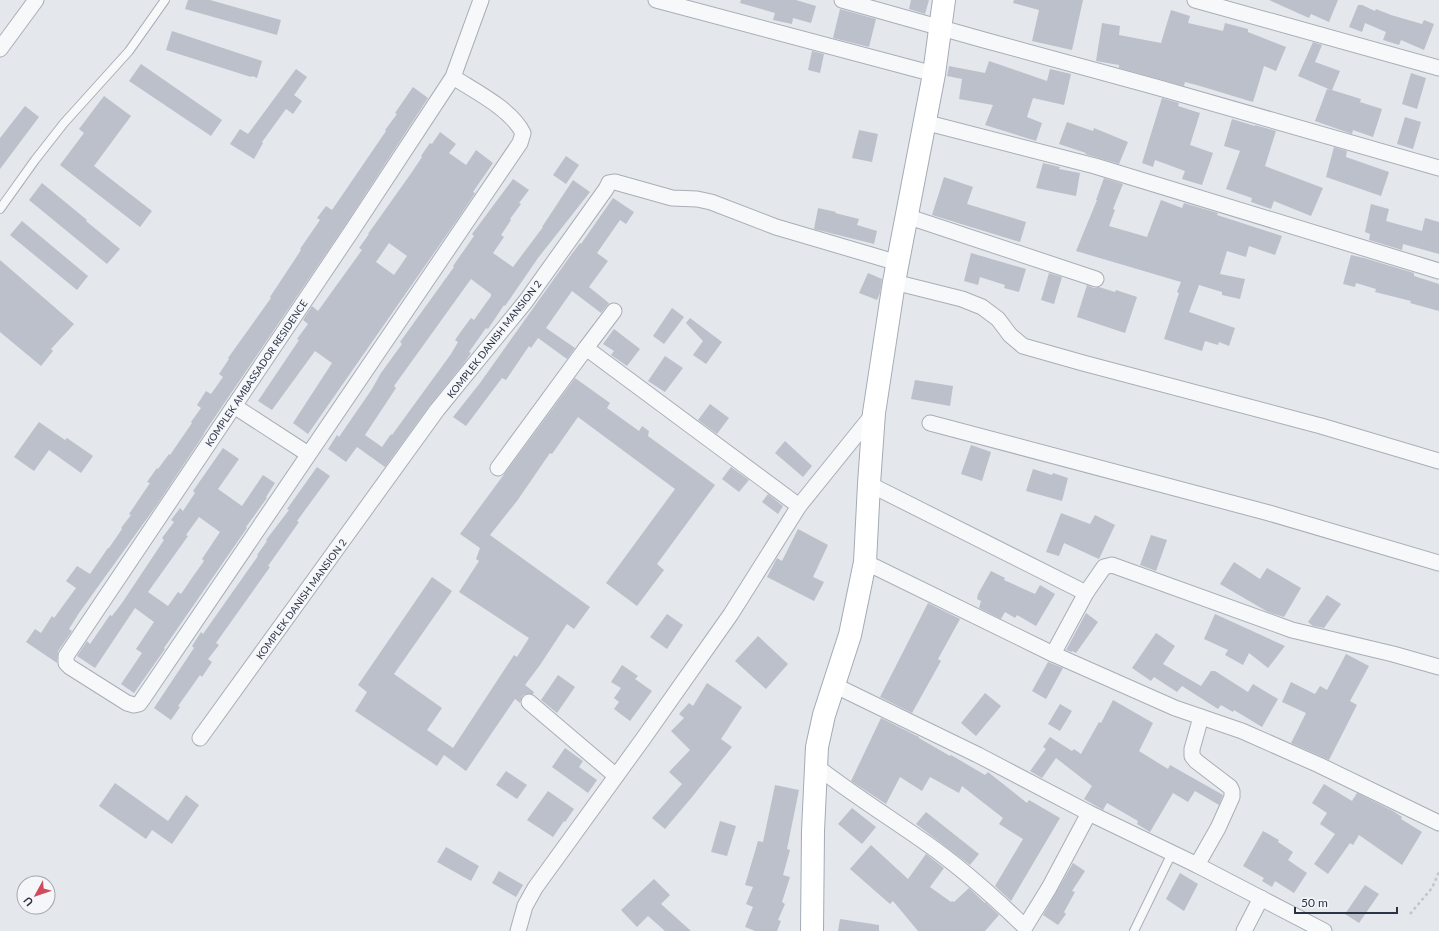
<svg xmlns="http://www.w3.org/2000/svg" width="1439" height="931" font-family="Lato,sans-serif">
<rect width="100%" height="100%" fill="#e4e7ec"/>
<g fill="#bbc0ca" fill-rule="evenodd">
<polygon points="188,0 210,0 281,20 277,35 185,9"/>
<polygon points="741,0 796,0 816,6 811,23 793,18 792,24 773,20 775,13 740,3"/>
<polygon points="911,0 929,0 925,14 909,9"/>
<polygon points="1014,0 1083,0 1072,50 1032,41 1039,10 1013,3"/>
<polygon points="1269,0 1338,0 1329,22 1311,14 1309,18"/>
<polygon points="1358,5 1362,5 1375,11 1376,9 1391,15 1422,24 1424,20 1434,24 1424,50 1401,40 1399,45 1383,40 1386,32 1365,23 1362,32 1349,27"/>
<polygon points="840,9 876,19 869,47 833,38"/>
<polygon points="1171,10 1190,16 1188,23 1223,31 1225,23 1248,29 1248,32 1286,47 1276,71 1264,66 1253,102 1200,86 1185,82 1184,86 1119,68 1119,65 1096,61 1102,23 1120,26 1119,35 1161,43"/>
<polygon points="172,31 262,61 257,78 252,76 251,77 166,50"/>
<polygon points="1313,42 1322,45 1315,62 1340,71 1332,90 1361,99 1360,102 1382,109 1373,137 1353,130 1352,134 1315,121 1327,89 1331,90 1298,76"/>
<polygon points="812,51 824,54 820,73 808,70"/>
<polygon points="989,61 1047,81 1050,69 1071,74 1064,105 1033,98 1027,117 1042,123 1036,141 985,125 993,105 959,99 962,79 947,76 949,66 985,73"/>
<polygon points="141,64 222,120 211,136 129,81"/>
<polygon points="296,69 307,77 294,95 302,101 293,114 286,109 262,142 263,143 254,159 230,144 240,129 248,134"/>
<polygon points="1411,73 1426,78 1417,109 1402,104"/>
<polygon points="413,87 428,98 344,227 204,433 204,434 156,506 79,613 69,629 72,631 58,651 57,663 26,642 35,629 41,633 52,616 54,618 76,588 66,581 77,566 90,574 108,548 109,548 122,529 121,528 131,515 129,514 150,483 147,482 157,468 158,469 169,454 170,455 192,423 191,422 201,408 197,405 206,391 211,394 223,377 219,374 229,359 228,358 271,298 270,297 301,250 300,249 320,220 317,218 326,206 332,210 386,131 385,130 397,114 395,113"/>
<polygon points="104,96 131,116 94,166 152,211 140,227 60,165 84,133 79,129"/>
<polygon points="1162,98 1179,103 1178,106 1200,113 1190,145 1213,153 1202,185 1182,179 1185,171 1155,160 1153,167 1142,163"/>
<polygon points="25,106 39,117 0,169 0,138"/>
<polygon points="1405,117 1421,122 1413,149 1397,144"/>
<polygon points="1232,119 1255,126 1255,125 1276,131 1265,166 1323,188 1311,216 1274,201 1271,209 1251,202 1252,198 1226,189 1240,151 1224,146"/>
<polygon points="1067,122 1093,131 1094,128 1128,142 1119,164 1085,154 1086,153 1059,144"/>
<polygon points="859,130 878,134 872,162 852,158"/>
<path d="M440,132L456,144L449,153L466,165L476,150L493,163L473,192L475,193L459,217L308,434L293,423L332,363L315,351L272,410L258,401L299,340L297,339L308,324L303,320L312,306L318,311L362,250L359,248L369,234H368L412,172L422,157L421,156L430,143L432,144ZM389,243L407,256L394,275L376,262Z"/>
<polygon points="1334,147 1347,151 1346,157 1389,172 1381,196 1326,177"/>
<polygon points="566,156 579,165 566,184 553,175"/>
<polygon points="1043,163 1060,167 1059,169 1080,173 1076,196 1036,188"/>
<polygon points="944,177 973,187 967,204 1026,222 1020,242 932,215"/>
<polygon points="1104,178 1123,184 1113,209 1115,210 1109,226 1147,237 1161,200 1182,208 1184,203 1218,213 1217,215 1282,236 1275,255 1249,246 1246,257 1227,251 1220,274 1245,279 1240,299 1222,295 1222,292 1199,285 1189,312 1235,328 1229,346 1219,342 1218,345 1205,341 1202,351 1164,339 1179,293 1177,292 1181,282 1076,251 1097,200 1096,200"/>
<path d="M513,179L529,190L519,203L521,204L510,219L511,220L501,235L504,237L493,253L513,267L543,227H542L573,180L590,192L538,258L505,306L504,305L488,329L486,328L469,352L471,353L464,363L430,405L385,467L357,447L346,462L328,449L337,435L339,437L372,389L381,373L402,344L400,342L454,267L453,266L474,236L472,234ZM471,279L491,294V296L474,320L471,318L462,330L455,340L458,342L451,354L392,435L391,434L382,447L365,435L396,388L394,386Z"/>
<polygon points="42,183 87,220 86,221 120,249 107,264 29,200"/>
<polygon points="613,198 634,212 626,224 620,220 597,253 608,261 589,287 609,303 601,313 572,291 546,328 575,348 567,359 538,338 531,348 529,346 506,380 502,378 466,426 453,417 480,383 571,255 580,243 581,244"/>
<polygon points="1371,204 1389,209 1386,221 1422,231 1425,218 1439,222 1439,254 1403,244 1402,250 1369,240 1370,234 1365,232"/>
<polygon points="818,208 836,212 835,213 859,219 857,225 877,231 874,244 814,229"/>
<polygon points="22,221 88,276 77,290 10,235"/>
<polygon points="971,253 1026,269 1019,292 1004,288 1005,285 980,277 978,285 964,281"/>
<polygon points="1351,255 1364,258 1414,273 1414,276 1439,284 1439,311 1410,303 1411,301 1375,292 1376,289 1356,283 1355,287 1343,284"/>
<polygon points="0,260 74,324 51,349 53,351 41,366 0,332"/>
<polygon points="868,273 882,279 880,293 877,300 859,293"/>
<polygon points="1049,273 1062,277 1054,304 1041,300"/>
<polygon points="1087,285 1094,288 1099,287 1115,292 1116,290 1137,297 1125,333 1077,317"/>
<polygon points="672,308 684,317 664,344 653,336"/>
<polygon points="690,318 722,342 706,364 693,355 703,341 686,323"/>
<polygon points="614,329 640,349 627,366 611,355 614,351 603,344"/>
<polygon points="665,356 683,368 665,392 648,381"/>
<polygon points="575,378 610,403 607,408 639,431 642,426 649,431 648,436 715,485 657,564 664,570 637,606 606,583 675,489 578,417 552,454 550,453 517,501 490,535 590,607 574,629 567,624 540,665 525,685 534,692 533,694 526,694 522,696 520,703 515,699 466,771 444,755 437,766 355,711 367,692 358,685 432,577 452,591 394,674 442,708 427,730 453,748 514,655 517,657 529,638 459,592 479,561 476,559 480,548 460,534"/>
<polygon points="915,380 953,386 950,406 911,399"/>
<polygon points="710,404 729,418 717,434 698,420"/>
<polygon points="39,422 65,440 67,438 93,456 81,473 49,450 34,471 14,457"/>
<polygon points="785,441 812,466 803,477 775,453"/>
<polygon points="971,445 991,452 982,481 961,474"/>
<path d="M223,448L239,459L218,489L242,506L263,475L275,483L266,497L267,498L246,527L247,528L164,648L165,649L134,693L121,684L142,653L136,649L154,622L135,608L95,668L77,656L87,641L90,644L110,615L112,616L122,603L164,540L162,538L174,522L171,520L180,508L183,511L195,493L193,491ZM199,517L220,532L202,559L204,561L194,575L181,594L178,592L168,606L148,592L188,536L186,535Z"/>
<polygon points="317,467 330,476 297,521 299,522 268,566 270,567 216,643 219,645 208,659 212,662 202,677 200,675 178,706 180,707 171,720 154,708 194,648 192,646 201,632 203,634 258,556 257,555 267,541 266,540 289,510 287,509"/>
<polygon points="731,467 749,480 739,492 722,479"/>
<polygon points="1033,469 1052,475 1053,473 1068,478 1062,501 1026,491"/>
<polygon points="768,494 783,506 778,514 762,502"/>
<polygon points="1061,513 1090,524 1095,515 1115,525 1099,559 1064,543 1059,556 1046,552"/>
<polygon points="798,529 828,545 813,577 824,582 814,601 767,577 777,558 782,561"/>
<polygon points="1151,535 1167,540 1156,571 1140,565"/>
<polygon points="1234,562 1260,579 1267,568 1301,588 1284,617 1268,612 1220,584"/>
<polygon points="991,571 1005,578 1004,580 1035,594 1040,585 1055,594 1036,626 1017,615 1015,618 1005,612 1001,619 979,608 981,601 977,599 978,594"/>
<polygon points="1327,595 1341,604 1324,628 1313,626 1308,622"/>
<polygon points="928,603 960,619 938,659 941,661 912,713 880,697"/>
<polygon points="1086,613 1098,622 1076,653 1072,651 1072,652 1066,650"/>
<polygon points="667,614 683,625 667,649 650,637"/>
<polygon points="1215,614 1285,646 1268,668 1249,653 1243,665 1225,655 1228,650 1204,639"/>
<polygon points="1156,633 1175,646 1163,664 1201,686 1211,671 1215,671 1248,692 1253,684 1278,699 1262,727 1234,710 1233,712 1221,705 1218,709 1182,686 1177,692 1154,677 1151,681 1132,668"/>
<polygon points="758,636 788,664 766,689 735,661"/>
<polygon points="1346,654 1369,666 1350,701 1357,705 1329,760 1291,743 1306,713 1282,702 1291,682 1315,694 1320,686 1327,690"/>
<polygon points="1048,662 1063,668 1046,699 1032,691"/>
<polygon points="622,665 638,676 635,679 652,691 630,721 614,709 619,702 614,698 621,688 611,682"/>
<polygon points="558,675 575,687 557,713 541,700"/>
<polygon points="707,683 742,707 721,739 732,747 692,797 665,829 652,818 682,784 669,772 690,750 671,731 684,718 679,714 689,703 693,706"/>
<polygon points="985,693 1001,706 976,736 961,723"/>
<polygon points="1113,700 1153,723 1139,751 1168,769 1170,765 1223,795 1219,805 1195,791 1188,802 1173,793 1150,832 1137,824 1138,821 1107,803 1103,810 1084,799 1092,786 1056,758 1042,778 1030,771 1046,749 1043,747 1050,737 1072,751 1074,749 1081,754 1099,722 1101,723"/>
<polygon points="1060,704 1072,711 1060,731 1048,724"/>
<polygon points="881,718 919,737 919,738 950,756 951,755 985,775 988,772 1027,803 1029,800 1060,818 1011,901 995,886 1023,839 999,824 1003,818 962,786 959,793 930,777 922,791 900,777 886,804 851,781"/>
<polygon points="565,748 583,761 579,767 597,780 588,793 552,767"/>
<polygon points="506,771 527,785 517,799 496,785"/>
<polygon points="115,783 168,821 186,795 199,805 172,844 152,830 146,839 99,806"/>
<polygon points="1324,784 1352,801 1357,793 1393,811 1402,817 1401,819 1422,832 1402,865 1359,835 1353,845 1350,843 1328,874 1314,864 1335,834 1320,824 1327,813 1312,803"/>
<polygon points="775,785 799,790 787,849 790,850 783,875 790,877 782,902 785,904 778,920 781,921 777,931 755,931 745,927 753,907 746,904 753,887 745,885 758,841 763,842"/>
<polygon points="548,791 574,809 565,822 564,821 553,837 527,820"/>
<polygon points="852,808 876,827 862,844 838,824"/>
<polygon points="926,812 979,854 970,865 916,824"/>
<polygon points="720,821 736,826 727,856 711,852"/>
<polygon points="1263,831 1279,840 1278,842 1293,852 1288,860 1307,873 1294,893 1275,881 1272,887 1262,881 1264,878 1243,866"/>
<polygon points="871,845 908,879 926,854 944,868 930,887 951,902 952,901 954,902 969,888 985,903 985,902 999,915 985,931 918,931 893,901 890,904 850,869"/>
<polygon points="446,847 479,866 471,881 437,862"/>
<polygon points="1073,863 1085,871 1072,891 1075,892 1064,912 1066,914 1058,925 1043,915"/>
<polygon points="499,871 523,885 516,897 492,883"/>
<polygon points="1180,873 1198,884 1184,911 1166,899"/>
<polygon points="654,879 670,895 661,904 691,931 665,931 648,916 637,927 621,910"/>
<polygon points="1365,885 1379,894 1359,923 1345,914"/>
<polygon points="840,919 879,925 879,931 838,931"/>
</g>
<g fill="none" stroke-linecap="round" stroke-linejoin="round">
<g stroke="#a9aeb7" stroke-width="10">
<g id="service">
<polyline points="0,209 35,160 64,123 129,51 165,0"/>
<polyline points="1134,931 1172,853"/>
</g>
</g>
<g stroke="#a9aeb7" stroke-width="17">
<g id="minor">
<polyline points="656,0 934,74"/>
<polyline points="842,0 984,40 1156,87 1439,168"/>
<polyline points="1195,0 1439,68"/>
<polyline points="0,49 36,0"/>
<path d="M453,77C476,92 511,109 523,133L520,143L142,700L139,704L134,705L127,703L70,667L66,663V656L351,232L453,77L481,0"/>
<polyline points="924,122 1095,166 1439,271"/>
<polyline points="906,216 1096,279"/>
<polyline points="894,282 962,299 982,307 998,319 1010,335 1023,346 1083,363 1321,426 1439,461"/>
<polyline points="586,348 614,311"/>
<polyline points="234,406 308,454"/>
<polyline points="930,423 1269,513 1439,563"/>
<polyline points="498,468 586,348 799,506"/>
<polyline points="869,484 1086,593"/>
<polyline points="865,562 1053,654 1175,708 1242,731 1319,765 1439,823"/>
<polyline points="1053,654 1086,593 1104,567 1112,565 1292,630 1393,654 1439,667"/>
<polyline points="834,685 978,755 1089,813 1197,865 1324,931"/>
<polyline points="529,702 616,776"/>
<polyline points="200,738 437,410 526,301 606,189 609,183 615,182 672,198 697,199 711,202 776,227 898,263"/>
<path d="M816,766C852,794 889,817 926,843C962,868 994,897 1025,927L1049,888L1089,813"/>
<polyline points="1197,865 1218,828 1232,797 1232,791 1230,787 1196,761 1192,756 1192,749 1201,717"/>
<polyline points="518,931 525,906 535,888 643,739 731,614 799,506 874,413"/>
<polyline points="1244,931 1261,898"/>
</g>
</g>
<g stroke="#a3abb8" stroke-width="24">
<polyline id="primary" points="812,931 813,831 817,747 824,715 850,635 865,562 869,484 874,413 894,282 934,74 944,0"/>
</g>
<polyline stroke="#c2c5cb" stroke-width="2.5" stroke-dasharray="3 3" stroke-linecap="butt" points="1410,914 1432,888 1439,872"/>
<use href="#service" stroke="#f7f8fa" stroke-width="8"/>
<use href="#minor" stroke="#f7f8fa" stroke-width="15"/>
<use href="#primary" stroke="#fff" stroke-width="22"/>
</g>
<g text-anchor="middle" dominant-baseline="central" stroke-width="3" stroke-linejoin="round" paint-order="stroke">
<g font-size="10" fill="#2b3445" stroke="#f4f6f9">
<text transform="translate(494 339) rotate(-52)">KOMPLEK DANISH MANSION 2</text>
<text transform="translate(256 373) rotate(-56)">KOMPLEK AMBASSADOR RESIDENCE</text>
<text transform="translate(301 599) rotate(-54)">KOMPLEK DANISH MANSION 2</text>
</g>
</g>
<g transform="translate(36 895) rotate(230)"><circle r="19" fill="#f4f6f9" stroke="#a4a8b1"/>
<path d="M0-3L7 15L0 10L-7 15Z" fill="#d1495b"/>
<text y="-6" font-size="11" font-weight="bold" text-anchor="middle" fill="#2b3445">U</text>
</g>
<path d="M1295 907v6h102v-6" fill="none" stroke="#2b3445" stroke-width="2"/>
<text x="1301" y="907" font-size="12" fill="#2b3445" stroke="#f4f6f9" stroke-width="3" paint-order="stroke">50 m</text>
</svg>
